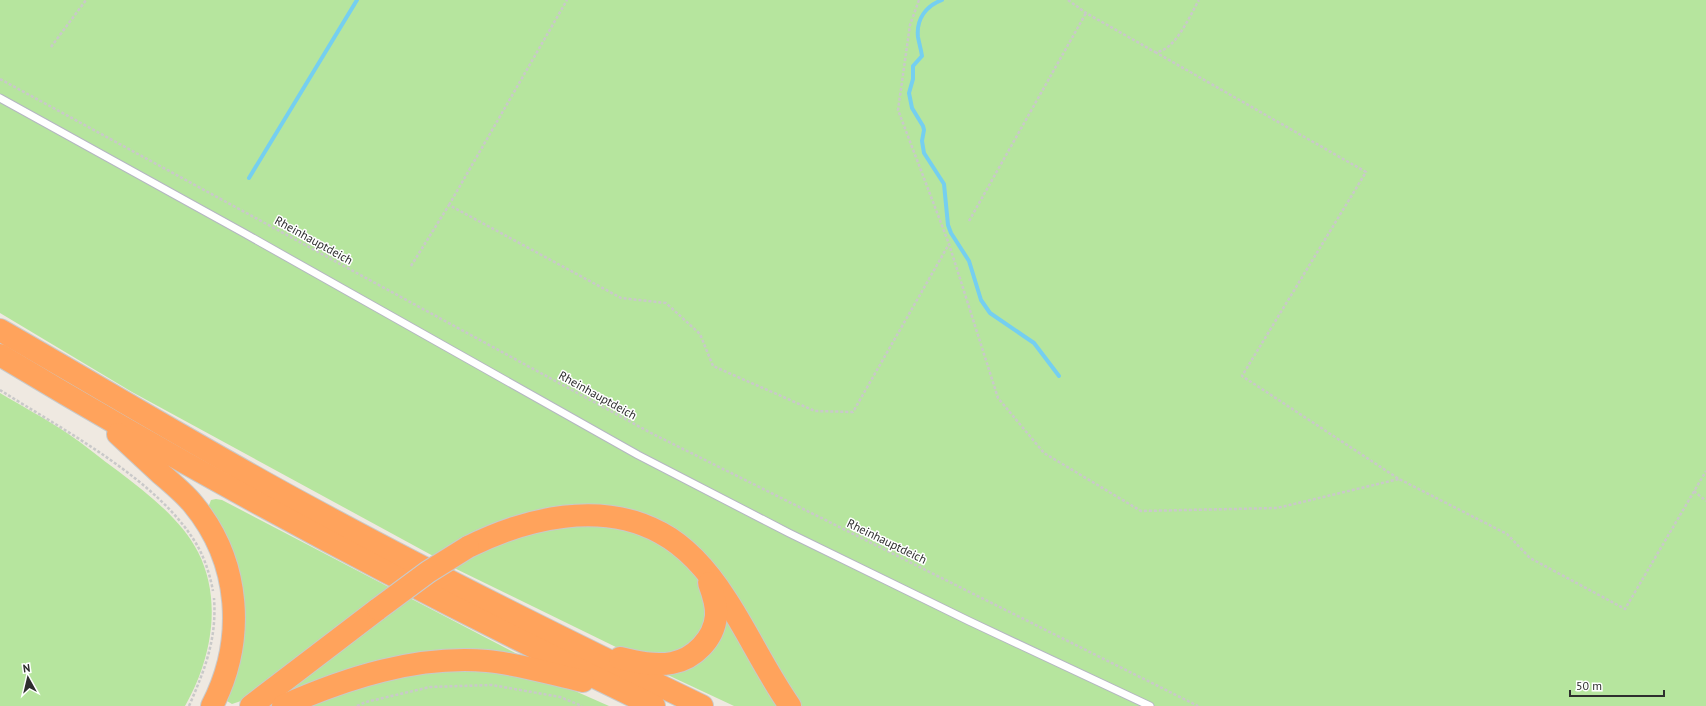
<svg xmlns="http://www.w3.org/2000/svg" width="1706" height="706" font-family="'PT Sans',sans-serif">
<rect width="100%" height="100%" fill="#efe9e1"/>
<g fill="#b6e59e">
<polygon points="0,0 1706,0 1706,706 798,706 732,595 617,512 435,557 132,392 0,313"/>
<path d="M0,393C22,406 46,419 67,433C85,445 101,459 118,471C148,494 181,519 198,552C223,601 211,661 185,706H0Z"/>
<path d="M216,499L222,500L521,656H508L289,697C270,706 268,706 250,698L232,704L227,701L226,698L236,665L208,508L211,500Z"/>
<polygon points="552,525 635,528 694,567 708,602 704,632 676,655 622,650 448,565"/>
<polygon points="722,610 782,706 734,706 657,670 672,669"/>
<polygon points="432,670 493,670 566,687 609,706 305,706 357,686"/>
</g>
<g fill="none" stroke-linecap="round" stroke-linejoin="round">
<g stroke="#75cff0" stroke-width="4">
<path d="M942,0C926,6 916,19 918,37C919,43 921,49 922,56L913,66V79L909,93L912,108L923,126L924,130L922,141L924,153L944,184L948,225L951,233L969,261L981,300L990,313L1034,343L1059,376"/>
<polyline points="249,178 357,0"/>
</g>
<g stroke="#b4b7c1" stroke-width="9">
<polyline id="lane" points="0,98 244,233 638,455 789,533 969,621 1150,706"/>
</g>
<g stroke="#c9c9c9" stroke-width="24">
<g id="highway">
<path d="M0,330C103,389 205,451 309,507C438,577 569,642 702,706"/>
<path d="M0,355C212,483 431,599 654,706"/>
<path d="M118,434C132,447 146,460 160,473C172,483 184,493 193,504C241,562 246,640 212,706"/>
<path d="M468,547C526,518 601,500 661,533C687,547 710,574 726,599C749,634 766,672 790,706"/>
<path d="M620,658C637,662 654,666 672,663C694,659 714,639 716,616C717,605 713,594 709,583"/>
<polyline points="251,706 378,609"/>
<path d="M283,706C346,678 417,655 487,661C519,664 551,674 583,681"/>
</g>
</g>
<g stroke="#c9c9c9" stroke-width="2.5" stroke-dasharray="3 2" stroke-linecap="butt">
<polyline points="919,0 910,25 898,110 949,244 998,398 1044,453 1141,511 1277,508 1399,479"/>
<path d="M1068,0L1086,13L1155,52C1175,52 1190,15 1199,0"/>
<polyline points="51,47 86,0"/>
<polyline points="1155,52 1366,172 1242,376 1399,479 1507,534 1530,558 1625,609 1706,471"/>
<polyline points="0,79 651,433 1198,706"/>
<polyline points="449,205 567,0"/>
<polyline points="969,221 1086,13"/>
<polyline points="411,266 449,205 621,298 666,303 700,334 713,366 815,411 853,412 949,244"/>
<path d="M0,390C63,430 159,480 197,545C205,559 210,575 213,591"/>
<polyline points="1694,491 1706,501"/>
<path d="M189,706C205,669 217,639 214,598"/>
<polyline points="357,706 366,702 430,687 492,685 560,697 582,706"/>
</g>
<use href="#lane" stroke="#fff" stroke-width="7"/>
<use href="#highway" stroke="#ffa35c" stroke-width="22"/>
<g stroke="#c9c9c9" stroke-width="24" stroke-linecap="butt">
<polyline id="highway-bridge" points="378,609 428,572 468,547"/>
</g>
<use href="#highway-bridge" stroke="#ffa35c" stroke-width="22"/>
</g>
<g text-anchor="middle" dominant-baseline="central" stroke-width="3" stroke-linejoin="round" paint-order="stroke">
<g font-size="12" fill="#2e2e2e" stroke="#fff">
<text transform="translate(314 240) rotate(29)">Rheinhauptdeich</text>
<text transform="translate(598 395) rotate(29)">Rheinhauptdeich</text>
<text transform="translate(887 541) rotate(26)">Rheinhauptdeich</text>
</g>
</g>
<g transform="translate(28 678) rotate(352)" stroke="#ffffff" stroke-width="3" paint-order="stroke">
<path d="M0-3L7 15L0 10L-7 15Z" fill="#2e2e2e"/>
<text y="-6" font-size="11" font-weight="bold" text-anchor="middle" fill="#2e2e2e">N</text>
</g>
<path d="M1570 690v6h94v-6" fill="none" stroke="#2e2e2e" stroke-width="2"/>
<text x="1576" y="690" font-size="12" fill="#2e2e2e" stroke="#ffffff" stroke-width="3" paint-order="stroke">50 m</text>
</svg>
